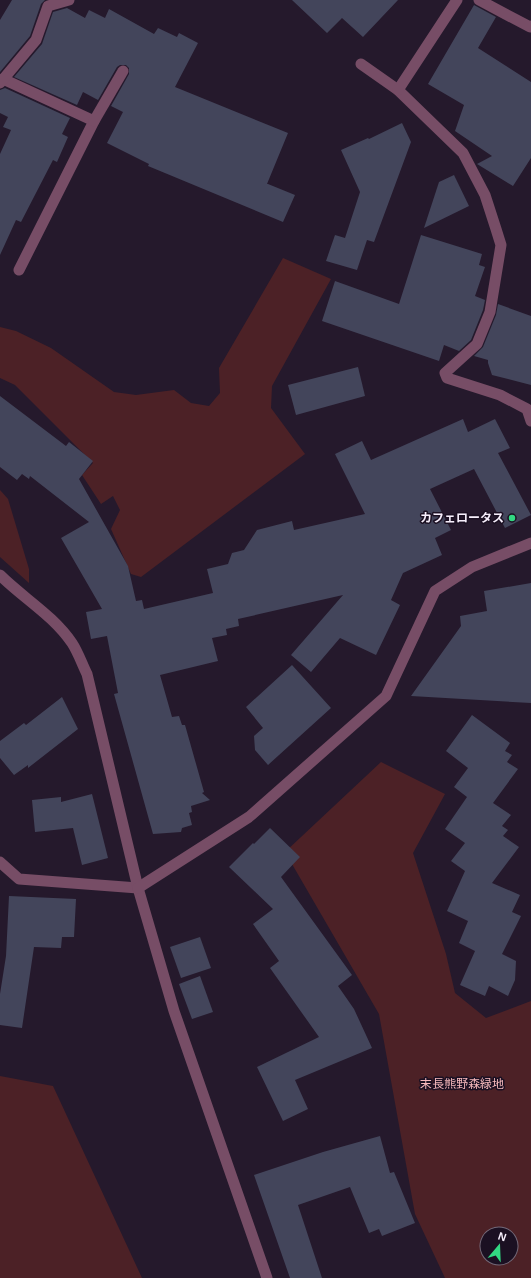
<svg xmlns="http://www.w3.org/2000/svg" width="531" height="1278" font-family="Helvetica,'Noto Sans JP',sans-serif">
<rect width="100%" height="100%" fill="#25192c"/>
<g fill="#4c2126" fill-rule="evenodd">
<polygon points="283,258 331,279 272,386 271,408 305,454 141,577 131,574 111,529 120,510 113,496 101,504 82,475 93,463 15,385 0,378 0,327 16,331 51,348 114,392 136,395 174,390 191,403 209,406 220,393 219,368"/>
<polygon points="0,490 8,499 29,569 29,583 0,557"/>
<path d="M381,762L445,794L413,853L446,954L455,993L486,1018L531,1001V1278H445L415,1214L379,1014L285,852ZM487,1234H511V1258H487Z"/>
<polygon points="0,1076 53,1086 142,1278 0,1278"/>
</g>
<g fill="#43455b">
<polygon points="12,0 45,0 41,4 30,36 0,72 0,20"/>
<polygon points="292,0 398,0 363,37 342,18 327,33"/>
<polygon points="474,5 496,17 478,48 531,82 531,158 513,186 477,164 492,156 455,131 464,105 428,84"/>
<polygon points="67,8 85,18 89,10 105,18 109,9 154,34 158,28 177,37 179,33 198,43 175,87 288,133 267,184 268,184 295,195 283,222 148,166 149,164 107,143 123,112 111,106 129,74 129,68 126,65 120,65 117,67 98,100 83,92 77,105 14,77 42,44 53,12"/>
<polygon points="5,88 70,118 62,134 68,137 57,162 53,160 21,222 16,220 0,255 0,154 11,130 3,127 8,117 0,113 0,90"/>
<polygon points="402,123 411,142 374,242 367,240 357,270 326,261 335,235 345,238 360,192 341,150 368,138 369,139"/>
<polygon points="454,175 469,206 424,228 439,182"/>
<polygon points="421,235 482,254 479,265 485,267 475,296 485,300 483,310 471,340 459,351 444,345 439,361 322,321 335,281 399,304"/>
<polygon points="498,304 531,316 531,385 492,375 488,363 488,360 474,356 483,347 496,315"/>
<polygon points="358,367 365,396 296,415 288,385"/>
<polygon points="0,396 66,446 69,442 93,461 79,479 128,566 136,601 142,600 144,609 213,593 207,569 228,564 232,553 244,550 257,530 292,521 294,530 365,514 335,454 362,441 371,460 463,419 468,432 495,419 510,448 498,453 531,515 505,528 474,469 430,489 451,530 435,538 442,555 403,573 391,600 400,605 376,655 340,638 311,672 291,655 343,595 238,619 239,626 226,629 227,635 212,638 218,661 160,675 172,717 179,716 182,725 185,725 204,792 202,793 210,800 191,806 192,812 189,813 192,825 182,828 181,832 153,834 114,694 118,693 107,636 91,639 86,612 102,609 61,538 89,522 30,476 29,479 22,474 17,480 0,467"/>
<polygon points="531,583 531,703 411,696 461,626 460,616 487,611 484,591"/>
<polygon points="292,665 331,708 268,765 255,750 254,736 263,728 246,707"/>
<polygon points="62,697 78,729 28,768 28,765 14,775 0,758 0,741 24,723 26,725"/>
<polygon points="472,715 510,743 505,751 512,755 507,762 518,769 493,803 511,815 502,826 508,830 503,836 519,847 492,883 520,895 512,912 521,916 502,954 516,961 515,980 508,996 489,986 485,996 460,985 475,951 459,943 468,921 447,911 465,871 451,861 465,843 445,829 467,797 454,787 468,768 446,751"/>
<polygon points="92,794 108,858 82,865 73,828 35,832 32,800 61,797 61,802"/>
<polygon points="270,828 300,857 281,877 352,975 338,986 354,1009 372,1048 295,1080 308,1109 283,1121 257,1067 319,1037 270,968 279,961 253,924 273,909 229,867 253,843 254,844"/>
<polygon points="9,896 76,899 74,937 62,937 61,948 34,947 22,1028 0,1025 0,994 6,956"/>
<polygon points="200,937 211,968 181,978 170,947"/>
<polygon points="200,976 213,1012 192,1019 179,984"/>
<polygon points="380,1136 390,1173 394,1172 415,1223 382,1236 379,1229 369,1233 350,1187 298,1205 322,1278 290,1278 254,1175 323,1152"/>
</g>
<g fill="none" stroke-linecap="round" stroke-linejoin="round">
<g stroke="#774d66" stroke-width="11">
<polyline points="3,79 94,121 19,270"/>
<polyline points="0,83 36,40 48,6 69,0"/>
<polyline points="94,121 123,71"/>
<polyline points="0,862 19,879 138,888"/>
</g>
<g stroke="#774d66" stroke-width="11">
<polyline points="479,0 530,27 531,26"/>
<polyline points="361,64 398,90 463,153 485,195 496,229 501,245 490,312 477,344 445,373 447,378 500,395 527,409 531,421"/>
<polyline points="398,90 457,0"/>
<path d="M0,575C23,598 53,615 72,643C78,652 82,664 87,674L138,888L174,1011L267,1278"/>
<polyline points="138,888 249,817 386,696 435,591 472,567 531,543"/>
</g>
</g>
<circle fill="#32d882" stroke="#1b1022" stroke-width="1.5" cx="512" cy="518" r="4"/>
<g text-anchor="middle" dominant-baseline="central" stroke-width="3" stroke-linejoin="round" paint-order="stroke">
<g font-size="12" font-weight="bold" fill="#f6eefb" stroke="#1b1022" text-anchor="end">
<text x="504" y="518">カフェロータス</text>
</g>
<g font-size="12" fill="#f8babd" stroke="#1b1022">
<text x="462" y="1084">末長熊野森緑地</text>
</g>
</g>
<g transform="translate(499 1246) rotate(19)"><circle r="19" fill="#1b1022" stroke="#736979"/>
<path d="M0-3L7 15L0 10L-7 15Z" fill="#32d882"/>
<text y="-6" font-size="11" font-weight="bold" text-anchor="middle" fill="#f6eefb">N</text>
</g>
</svg>
